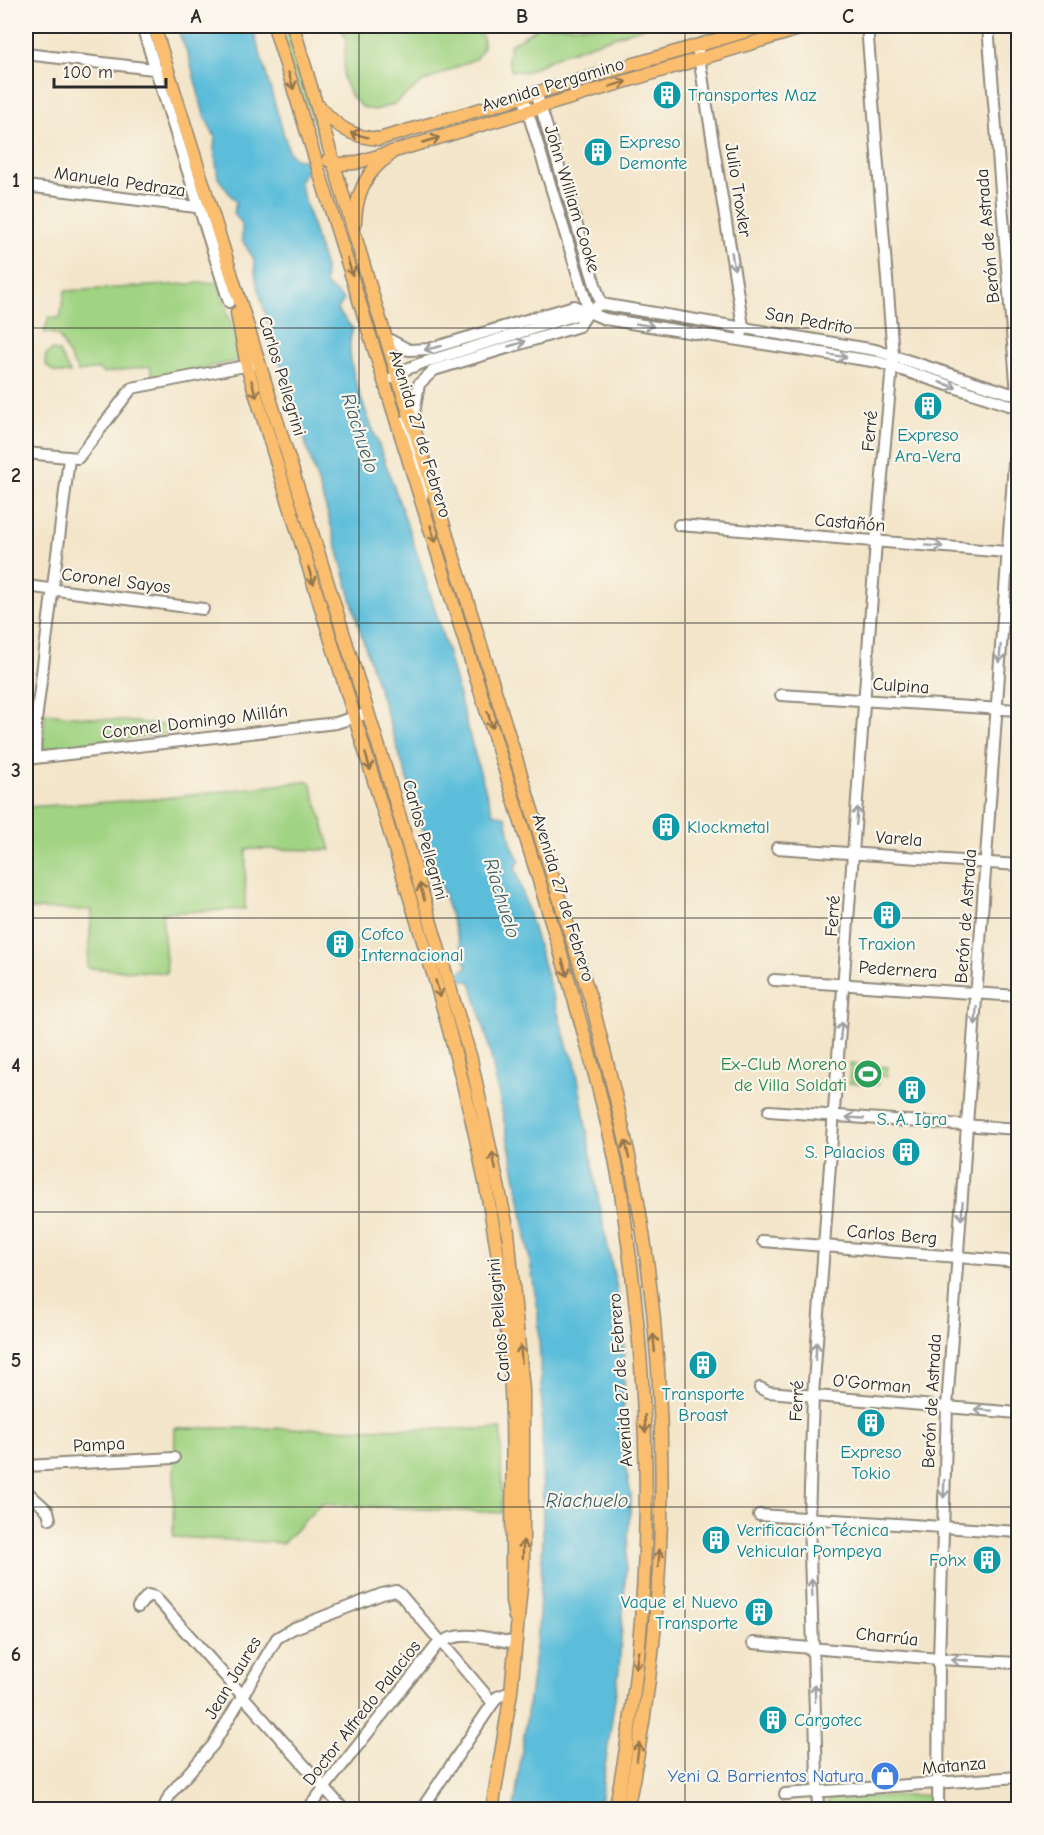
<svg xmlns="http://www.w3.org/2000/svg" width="1044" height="1835" font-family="'Comic Neue',sans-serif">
<rect width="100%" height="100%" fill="#fbf7ec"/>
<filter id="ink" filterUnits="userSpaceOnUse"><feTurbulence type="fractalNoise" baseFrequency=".0167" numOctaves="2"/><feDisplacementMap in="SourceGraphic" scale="12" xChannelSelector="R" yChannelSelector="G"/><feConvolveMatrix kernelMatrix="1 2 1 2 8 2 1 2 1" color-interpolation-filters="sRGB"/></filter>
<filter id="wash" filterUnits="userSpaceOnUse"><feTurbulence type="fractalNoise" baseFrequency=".008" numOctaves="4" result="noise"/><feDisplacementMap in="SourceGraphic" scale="24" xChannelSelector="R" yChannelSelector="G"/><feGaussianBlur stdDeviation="1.35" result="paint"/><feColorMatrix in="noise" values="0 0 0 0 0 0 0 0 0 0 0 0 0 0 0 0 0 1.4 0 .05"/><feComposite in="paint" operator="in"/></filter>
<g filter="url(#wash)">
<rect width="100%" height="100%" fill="#f3e5c9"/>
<g fill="#a0d382" stroke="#667f56" stroke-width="1.5">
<path d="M280,26H289L327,151C313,132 312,107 298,87Z"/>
<polygon points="340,26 471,26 483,37 483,49 475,59 423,82 394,104 375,110 362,107 350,95 343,78 346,39"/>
<polygon points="540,26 647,26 560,55 526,72 512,71 508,61 510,45"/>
<polygon points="219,282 241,360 153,379 150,366 103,373 99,369 78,372 58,335 44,332 49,317 60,318 65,291"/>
<path d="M52,350L59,352L70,373C57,374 53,374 45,363L46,355Z"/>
<polygon points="45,713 204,729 42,750"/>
<polygon points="310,781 331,850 246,849 245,909 162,913 167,973 87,968 92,910 26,909 26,807 156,799"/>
<polygon points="850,1064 888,1067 887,1076 878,1076 878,1085 849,1083"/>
<polygon points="175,1428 501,1429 502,1513 321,1504 283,1543 173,1537"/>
<polygon points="926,1795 931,1800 931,1809 824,1809 830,1798"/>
</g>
<path fill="#5cbdda" stroke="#447482" stroke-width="1.5" d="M176,26H252L289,152L295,158L305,160L307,171L299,181L325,268V284L344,300L337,310L353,329C341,359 367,413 378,443C403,511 427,580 447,650C462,705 474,759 493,813L506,817L512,846L520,861L515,867L568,1048L575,1061L602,1220L617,1289L624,1343V1402L620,1435L631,1496L619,1670L599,1809H514L538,1632L543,1540L542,1410L538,1312L520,1199L488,1042L471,982L457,978L458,973L467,967L359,627L326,508L272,337L256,280L254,259L242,240V224L234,213L236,202L218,178L214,148L215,137L204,115L189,57Z"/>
</g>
<g filter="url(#ink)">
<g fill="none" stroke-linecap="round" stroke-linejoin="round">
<g stroke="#8f887a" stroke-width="14">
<g id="minor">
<polyline points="142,26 229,302"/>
<polyline points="697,45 743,326 742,333"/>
<polyline points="26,54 162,70"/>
<polyline points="536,92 601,304"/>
<polyline points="523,96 589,311"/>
<polyline points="26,186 204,208"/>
<polyline points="386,338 409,350 429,349 574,306 605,319 878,362 1018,408"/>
<polyline points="393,378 397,373 422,363 589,311 601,304 875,350 1018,396"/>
<polyline points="413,419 419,384 434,370 579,326 589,311"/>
<polyline points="405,421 424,483 422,499"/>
<polyline points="26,453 78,458 132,388 255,364"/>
<polyline points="679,525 1018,553"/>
<polyline points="26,586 203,609"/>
<polyline points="781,695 1018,710"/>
<polyline points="35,758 36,721 69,459"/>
<polyline points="26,759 336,723 368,713"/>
<polyline points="777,848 1018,865"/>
<polyline points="774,980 1018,996"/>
<polyline points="769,1111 1018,1129"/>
<polyline points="763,1241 1018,1262"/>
<polyline points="760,1388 768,1392 1018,1413"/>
<polyline points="26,1466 174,1458"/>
<polyline points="26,1491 48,1511 50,1519"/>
<polyline points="759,1515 1018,1532"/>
<polyline points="138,1607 148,1595 155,1597 344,1810"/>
<polyline points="753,1643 939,1659 1018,1663"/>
<polyline points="785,1794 1018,1777"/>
<polyline points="163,1810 170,1794 213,1745 277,1638 292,1629 382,1594 396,1591 400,1594 493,1703"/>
<path d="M307,1810L437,1645C460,1628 489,1639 516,1643"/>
<polyline points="421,1810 493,1703 497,1697 511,1692"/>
<polyline points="818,1810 809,1520 813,1395 876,542 893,355 867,26"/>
<polyline points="938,1810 939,1659 947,1407 1018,407 988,26"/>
</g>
</g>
<g stroke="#8f887a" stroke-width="15">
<g id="major">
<polyline points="154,26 386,770 471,1059 508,1232 523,1390 523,1565 511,1692 492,1810"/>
<path d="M274,26L541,887C565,968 590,1049 609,1132C620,1176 625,1221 631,1266C654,1447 651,1631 615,1810"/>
<path d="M293,26L375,303L592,1004C607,1061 621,1117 633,1175C673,1383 671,1603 627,1810"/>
<path d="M320,107C337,127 352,137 379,139L764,26"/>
<polyline points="328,160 340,164 355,163 809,26"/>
<path d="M355,222C356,195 366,171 389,156"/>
<path d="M237,313L247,366L435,980C468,1095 496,1212 507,1332C516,1422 511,1511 512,1601L515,1617"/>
</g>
</g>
<use href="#minor" stroke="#fff" stroke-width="10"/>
<use href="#major" stroke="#fabe6e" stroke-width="12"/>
</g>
<defs><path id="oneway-shaft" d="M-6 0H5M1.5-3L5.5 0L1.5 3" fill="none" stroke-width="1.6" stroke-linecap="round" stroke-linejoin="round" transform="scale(1.5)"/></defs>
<g stroke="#92744c">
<use href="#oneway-shaft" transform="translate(291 81) rotate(73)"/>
<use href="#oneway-shaft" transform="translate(618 84) rotate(-17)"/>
<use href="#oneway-shaft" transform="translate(359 135) rotate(-165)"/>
<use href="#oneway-shaft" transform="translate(431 140) rotate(-17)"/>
<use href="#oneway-shaft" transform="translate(350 267) rotate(73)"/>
<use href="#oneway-shaft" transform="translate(254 389) rotate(73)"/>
<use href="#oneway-shaft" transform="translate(433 534) rotate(73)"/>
<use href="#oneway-shaft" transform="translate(311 576) rotate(73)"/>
<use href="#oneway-shaft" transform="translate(490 720) rotate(73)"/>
<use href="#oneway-shaft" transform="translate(368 762) rotate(73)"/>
<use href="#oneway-shaft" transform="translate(422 892) rotate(-106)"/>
<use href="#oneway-shaft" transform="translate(565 968) rotate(73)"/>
<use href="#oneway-shaft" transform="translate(438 989) rotate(74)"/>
<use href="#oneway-shaft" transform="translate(627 1149) rotate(-102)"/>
<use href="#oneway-shaft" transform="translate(494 1161) rotate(-101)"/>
<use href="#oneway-shaft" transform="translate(654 1343) rotate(-95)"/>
<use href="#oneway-shaft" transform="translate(521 1354) rotate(-94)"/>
<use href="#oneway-shaft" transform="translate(645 1424) rotate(88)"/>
<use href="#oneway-shaft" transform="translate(523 1549) rotate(-89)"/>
<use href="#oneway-shaft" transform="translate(659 1558) rotate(-86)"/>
<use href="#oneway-shaft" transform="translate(637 1660) rotate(98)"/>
<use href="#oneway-shaft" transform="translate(638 1752) rotate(-81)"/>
</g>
<g stroke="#a0a0a0">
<use href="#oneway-shaft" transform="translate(733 261) rotate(81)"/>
<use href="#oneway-shaft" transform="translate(645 325) rotate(9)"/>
<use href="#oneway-shaft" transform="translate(517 344) rotate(-16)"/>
<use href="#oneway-shaft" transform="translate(433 348) rotate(167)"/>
<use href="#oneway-shaft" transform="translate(838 356) rotate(9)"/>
<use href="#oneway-shaft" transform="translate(948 385) rotate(18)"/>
<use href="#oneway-shaft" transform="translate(934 546) rotate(4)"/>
<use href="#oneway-shaft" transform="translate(1000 654) rotate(94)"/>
<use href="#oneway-shaft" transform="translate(857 816) rotate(-85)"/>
<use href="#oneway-shaft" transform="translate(976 1016) rotate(94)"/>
<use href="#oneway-shaft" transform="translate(841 1031) rotate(-85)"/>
<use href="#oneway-shaft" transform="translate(855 1118) rotate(-177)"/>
<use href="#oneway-shaft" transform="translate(962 1211) rotate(94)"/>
<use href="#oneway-shaft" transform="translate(816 1351) rotate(-86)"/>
<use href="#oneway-shaft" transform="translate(983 1410) rotate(-176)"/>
<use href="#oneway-shaft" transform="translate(944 1489) rotate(92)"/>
<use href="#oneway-shaft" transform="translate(812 1588) rotate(-93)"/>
<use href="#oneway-shaft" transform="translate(960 1660) rotate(-177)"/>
<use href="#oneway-shaft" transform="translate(815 1693) rotate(-91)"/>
</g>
</g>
<path fill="none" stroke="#2b2b2b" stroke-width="1.5" stroke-opacity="0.55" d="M359,26V1810M685,26V1810M26,328H1018M26,623H1018M26,918H1018M26,1212H1018M26,1507H1018"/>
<defs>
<g id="building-disc" transform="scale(1.5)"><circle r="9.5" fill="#0f9aa8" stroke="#fbf7ec"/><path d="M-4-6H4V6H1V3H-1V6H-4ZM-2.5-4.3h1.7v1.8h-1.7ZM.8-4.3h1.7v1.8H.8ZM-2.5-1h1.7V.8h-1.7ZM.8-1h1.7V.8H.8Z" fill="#fff"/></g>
<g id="stadium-disc" transform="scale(1.5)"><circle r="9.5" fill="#2e9e5b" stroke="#fbf7ec"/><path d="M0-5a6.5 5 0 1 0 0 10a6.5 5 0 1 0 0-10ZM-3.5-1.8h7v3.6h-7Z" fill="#fff"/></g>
<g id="shop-disc" transform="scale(1.5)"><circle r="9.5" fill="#3f7fe0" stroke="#fbf7ec"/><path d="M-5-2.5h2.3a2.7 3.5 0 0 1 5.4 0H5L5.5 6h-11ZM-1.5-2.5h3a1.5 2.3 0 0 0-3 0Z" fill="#fff"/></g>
</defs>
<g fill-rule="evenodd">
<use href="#building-disc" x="667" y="95"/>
<use href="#building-disc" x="598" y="152"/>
<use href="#building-disc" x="928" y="406"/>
<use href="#building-disc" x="666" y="827"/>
<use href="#building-disc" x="887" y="915"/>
<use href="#building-disc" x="340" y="944"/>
<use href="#stadium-disc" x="868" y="1074"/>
<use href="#building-disc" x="912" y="1090"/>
<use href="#building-disc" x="906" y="1152"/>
<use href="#building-disc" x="703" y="1365"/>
<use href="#building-disc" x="871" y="1423"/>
<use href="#building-disc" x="716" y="1540"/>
<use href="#building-disc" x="987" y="1560"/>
<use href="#building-disc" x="759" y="1612"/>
<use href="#building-disc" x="773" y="1720"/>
<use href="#shop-disc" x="885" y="1776"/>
</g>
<g text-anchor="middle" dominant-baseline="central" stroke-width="4.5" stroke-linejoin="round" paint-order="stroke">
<g font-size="18" fill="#2b2b2b" stroke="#fbf7ec">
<text transform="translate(553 85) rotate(-17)">Avenida Pergamino</text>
<text transform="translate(120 182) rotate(8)">Manuela Pedraza</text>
<text transform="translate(738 190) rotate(81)">Julio Troxler</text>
<text transform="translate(572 199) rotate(73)">John William Cooke</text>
<text transform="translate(988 236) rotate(-95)">Berón de Astrada</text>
<text transform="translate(809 321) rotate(10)">San Pedrito</text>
<text transform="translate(282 376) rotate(73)">Carlos Pellegrini</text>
<text transform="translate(870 431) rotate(-85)">Ferré</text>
<text transform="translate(420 434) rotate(73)">Avenida 27 de Febrero</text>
<text transform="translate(850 523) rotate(5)">Castañón</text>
<text transform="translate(116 581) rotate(7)">Coronel Sayos</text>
<text transform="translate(901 686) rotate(4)">Culpina</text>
<text transform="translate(195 722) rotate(-7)">Coronel Domingo Millán</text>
<text transform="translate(899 839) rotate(4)">Varela</text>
<text transform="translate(425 840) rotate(74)">Carlos Pellegrini</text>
<text transform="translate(563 898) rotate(73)">Avenida 27 de Febrero</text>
<text transform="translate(833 916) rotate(-86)">Ferré</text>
<text transform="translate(966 916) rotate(-86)">Berón de Astrada</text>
<text transform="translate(898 970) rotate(4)">Pedernera</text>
<text transform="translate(892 1235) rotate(5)">Carlos Berg</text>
<text transform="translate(499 1320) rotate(-95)">Carlos Pellegrini</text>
<text transform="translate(621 1380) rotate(-94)">Avenida 27 de Febrero</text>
<text transform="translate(872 1384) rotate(5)">O'Gorman</text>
<text transform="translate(797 1401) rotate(-87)">Ferré</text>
<text transform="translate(932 1401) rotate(-87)">Berón de Astrada</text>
<text transform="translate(99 1445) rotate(-3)">Pampa</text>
<text transform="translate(887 1637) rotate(6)">Charrúa</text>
<text transform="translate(233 1678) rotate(-59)">Jean Jaures</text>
<text transform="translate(362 1713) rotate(-52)">Doctor Alfredo Palacios</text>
<text transform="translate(954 1766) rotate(-5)">Matanza</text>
</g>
<g font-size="18" fill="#0d838f" stroke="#fbf7ec" text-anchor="start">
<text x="688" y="95">Transportes Maz</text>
<text x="619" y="142">Expreso<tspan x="619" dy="21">Demonte</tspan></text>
<text x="928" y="435" text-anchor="middle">Expreso<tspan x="928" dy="21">Ara-Vera</tspan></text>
<text x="687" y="827">Klockmetal</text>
<text x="361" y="934">Cofco<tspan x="361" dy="21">Internacional</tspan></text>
<text x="887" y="944" text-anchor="middle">Traxion</text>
<text x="912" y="1119" text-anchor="middle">S. A. Igra</text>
<text x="885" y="1152" text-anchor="end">S. Palacios</text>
<text x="703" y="1394" text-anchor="middle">Transporte<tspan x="703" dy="21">Broast</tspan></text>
<text x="871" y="1452" text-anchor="middle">Expreso<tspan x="871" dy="21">Tokio</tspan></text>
<text x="737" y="1530">Verificación Técnica<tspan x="737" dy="21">Vehicular Pompeya</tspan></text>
<text x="966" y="1560" text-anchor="end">Fohx</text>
<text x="738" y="1602" text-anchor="end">Vaque el Nuevo<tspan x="738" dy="21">Transporte</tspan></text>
<text x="794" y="1720">Cargotec</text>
</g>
<g font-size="18" fill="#27864d" stroke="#fbf7ec" text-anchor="end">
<text x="847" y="1064">Ex-Club Moreno<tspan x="847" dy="21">de Villa Soldati</tspan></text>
</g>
<g font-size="18" fill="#366cbe" stroke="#fbf7ec" text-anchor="end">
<text x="864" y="1776">Yeni Q. Barrientos Natura</text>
</g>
<g font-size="20" font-style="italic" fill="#3c5e68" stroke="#fbf7ec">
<text transform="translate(360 433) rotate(72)">Riachuelo</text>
<text transform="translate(502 898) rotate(73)">Riachuelo</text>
<text x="587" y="1500">Riachuelo</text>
</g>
</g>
<rect width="1044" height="1835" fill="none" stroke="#fbf7ec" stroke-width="66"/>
<path d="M54 78v9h112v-9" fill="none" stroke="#2b2b2b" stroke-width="3"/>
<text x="63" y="78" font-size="18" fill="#2b2b2b" stroke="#fbf7ec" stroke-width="4.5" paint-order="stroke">100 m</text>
<rect x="33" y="33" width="978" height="1769" fill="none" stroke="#2b2b2b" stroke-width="2"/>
<g font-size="20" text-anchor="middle" font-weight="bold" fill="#2b2b2b">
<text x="196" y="23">A</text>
<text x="522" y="23">B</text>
<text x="848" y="23">C</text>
<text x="16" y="187">1</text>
<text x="16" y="482">2</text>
<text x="16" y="777">3</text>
<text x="16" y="1072">4</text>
<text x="16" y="1367">5</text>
<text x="16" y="1661">6</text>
</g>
</svg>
